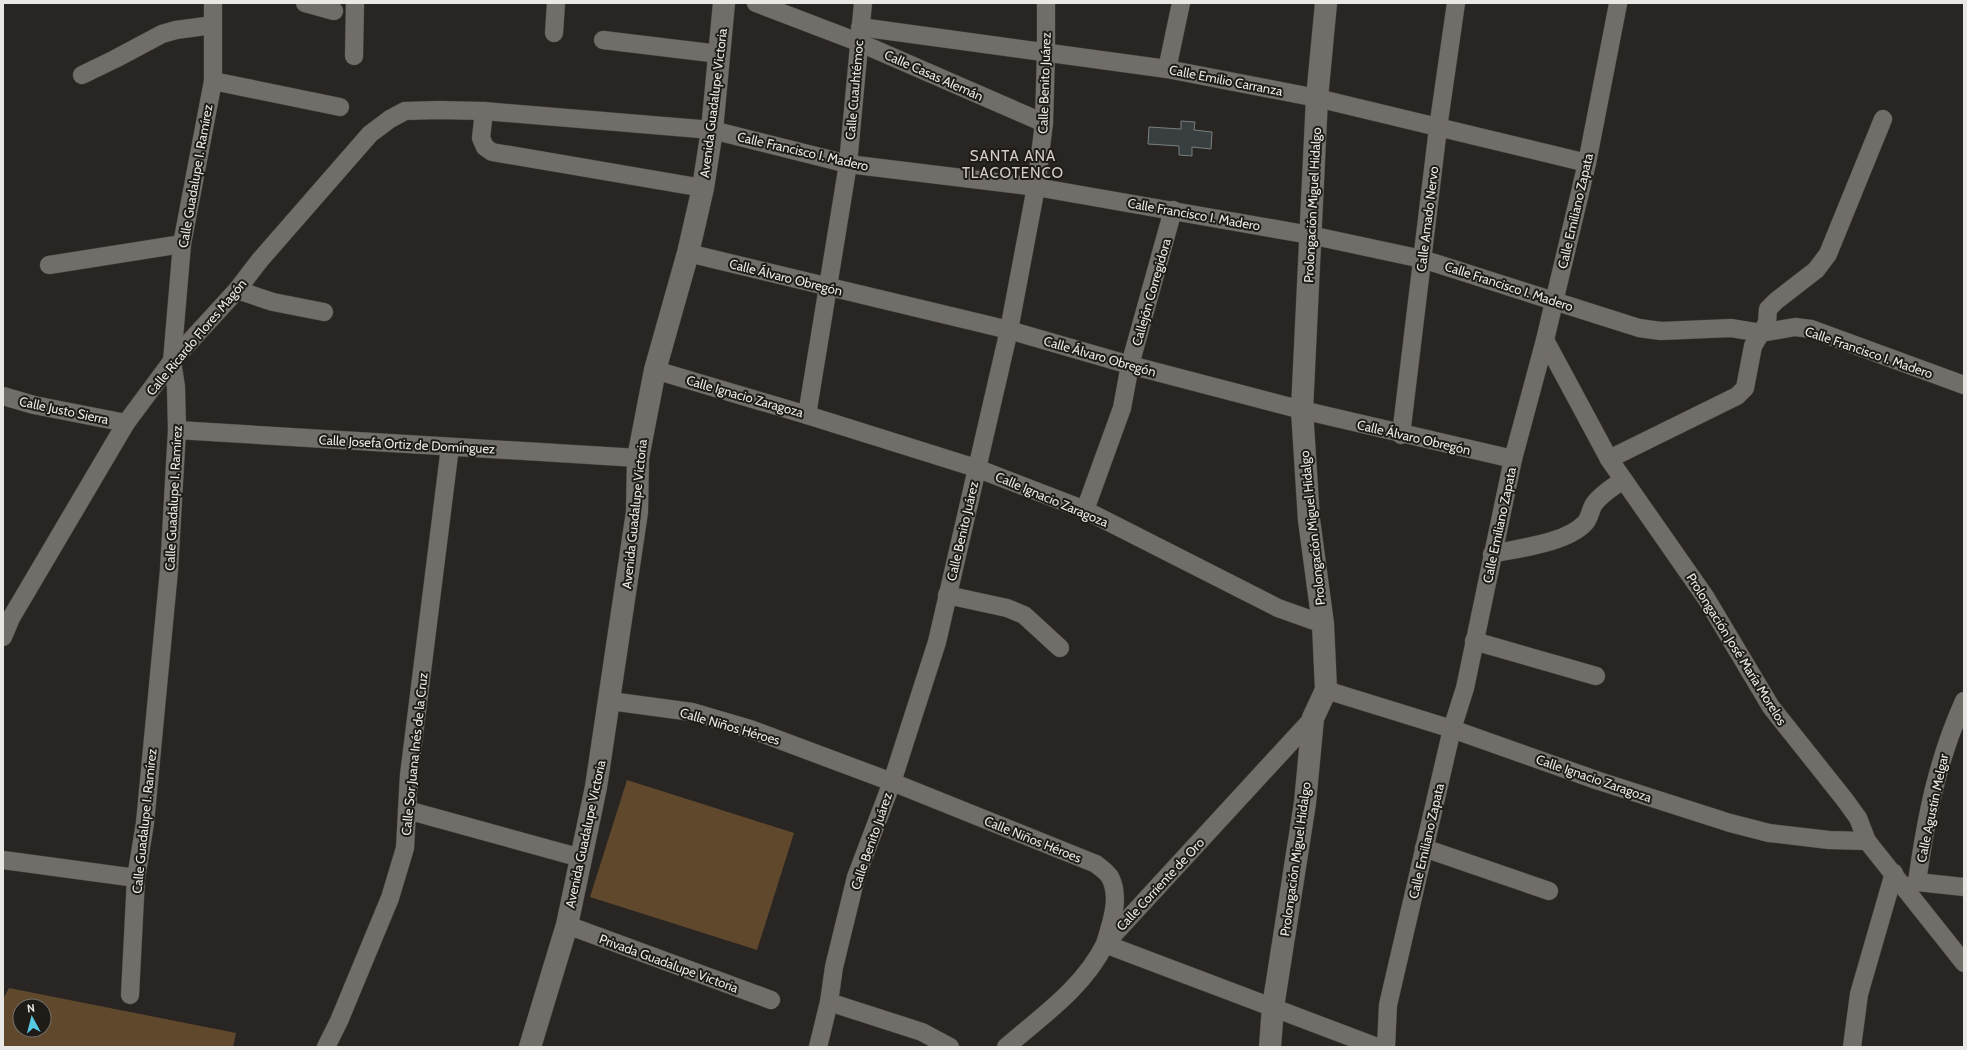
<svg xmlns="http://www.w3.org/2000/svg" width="1967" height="1050" font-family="Cabin,sans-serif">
<rect width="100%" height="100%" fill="#292522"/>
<g fill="#60482d" fill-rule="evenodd">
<polygon points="627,780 794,833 757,950 590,897"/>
<path d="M9,988L236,1033L233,1047H3V999ZM20,1006H44V1030H20Z"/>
</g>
<polygon fill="#393f41" stroke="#798081" points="1181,121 1195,122 1194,130 1212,132 1211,149 1192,147 1192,156 1179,155 1179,146 1148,144 1149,127 1181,129"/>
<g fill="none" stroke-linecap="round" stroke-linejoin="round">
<g stroke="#45423f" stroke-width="19">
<g id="minor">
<polyline points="305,3 334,11"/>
<polyline points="756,3 858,42 1044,123"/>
<polyline points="860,27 1167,69 1317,98 1587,163"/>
<polyline points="554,33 556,3"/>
<polyline points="603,40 719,54"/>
<polyline points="354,56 355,3"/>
<polyline points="1167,69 1181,3"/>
<polyline points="82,75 115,59 162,34 176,30 213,25"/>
<polyline points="213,81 340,107"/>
<polyline points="484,111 481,138 485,147 492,152 703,188"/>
<polyline points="688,253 1009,330 1130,365 1302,410 1513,459"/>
<polyline points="49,265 182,244"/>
<polyline points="237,290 273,302 324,312"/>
<polyline points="1545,340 1609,459 1706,598 1771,707 1845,800 1858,818 1867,841 1964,963"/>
<polyline points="655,370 807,415 976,468 1085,510 1278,608 1323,624"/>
<polyline points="3,396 34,405 126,423"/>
<polyline points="807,415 848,164 863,3"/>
<polyline points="177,430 638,458"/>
<polyline points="1401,435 1438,128 1456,3"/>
<polyline points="1609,459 1737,396 1745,388 1753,346 1767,323 1768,309 1776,301 1816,270 1828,254 1883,119"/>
<polyline points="1085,510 1122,408 1130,365 1173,210"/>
<path d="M1492,554C1519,548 1567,543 1585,523C1590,518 1590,510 1594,504C1601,494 1613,487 1623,480"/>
<polyline points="947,595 1007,608 1024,615 1060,648"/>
<polyline points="3,637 11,618 126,423 172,361 237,290 260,260 370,134 390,119 405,111 438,110 484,111 712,130 848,164 1036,187 1310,235 1422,259 1639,328 1661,331 1731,328 1761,333 1795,327 1811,329 1964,385"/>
<polyline points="1474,641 1596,676"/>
<polyline points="1326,690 1452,729 1599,781 1730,823 1769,833 1829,840 1867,841"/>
<path d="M610,701L692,712L750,729L892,782L1096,864C1101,868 1107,872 1110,877C1121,898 1111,923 1105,944L1377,1047"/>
<polyline points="407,810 581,858"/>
<polyline points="1424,848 1549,891"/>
<polyline points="3,860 136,878"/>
<polyline points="1917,882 1964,887"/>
<path d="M1905,889L1917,882C1926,818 1937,761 1964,701"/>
<polyline points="567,925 771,1000"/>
<polyline points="130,995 136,878 145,823 169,570 177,430 176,387 172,361 182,244 213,81 213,3"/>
<polyline points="829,1002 922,1032 950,1047"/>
<polyline points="326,1047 339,1021 390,898 405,848 409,775 450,447"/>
<polyline points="818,1047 829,1002 834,967 856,877 892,782 937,642 1009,330 1036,187 1044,123 1046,53 1046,3"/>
<path d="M1006,1047C1042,1016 1084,987 1105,944L1313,718"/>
<polyline points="1386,1047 1388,1005 1452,729 1465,688 1513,459 1545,340 1587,163 1618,4"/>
<polyline points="1852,1047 1859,994 1894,873"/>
</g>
</g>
<g stroke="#45423f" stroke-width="23">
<g id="tertiary">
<polyline points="530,1047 567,925 596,787 637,512 638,458 655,370 688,253 703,188 712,130 724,3"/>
<polyline points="1270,1047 1273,1007 1305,803 1313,718 1326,690 1323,624 1309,520 1302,410 1317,98 1326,3"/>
</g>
</g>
<use href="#minor" stroke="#716d69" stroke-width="18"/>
<use href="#tertiary" stroke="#716d69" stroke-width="22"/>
</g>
<g text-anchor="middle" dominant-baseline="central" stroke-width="4" stroke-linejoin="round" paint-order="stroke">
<g font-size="13" fill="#eae8e5" stroke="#1f1c18">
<text transform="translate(934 75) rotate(24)">Calle Casas Alemán</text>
<text transform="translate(1226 80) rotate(11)">Calle Emilio Carranza</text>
<text transform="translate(1044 83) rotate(-88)">Calle Benito Juárez</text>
<text transform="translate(854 90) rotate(-85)">Calle Cuauhtémoc</text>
<text transform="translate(713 103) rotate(-83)">Avenida Guadalupe Victoria</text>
<text transform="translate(803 151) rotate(13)">Calle Francisco I. Madero</text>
<text transform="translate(195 176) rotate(-80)">Calle Guadalupe I. Ramírez</text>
<text transform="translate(1312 205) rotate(-87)">Prolongación Miguel Hidalgo</text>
<text transform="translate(1575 211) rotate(-77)">Calle Emiliano Zapata</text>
<text transform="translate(1194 214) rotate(10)">Calle Francisco I. Madero</text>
<text transform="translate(1427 219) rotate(-83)">Calle Amado Nervo</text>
<text transform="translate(786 277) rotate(14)">Calle Álvaro Obregón</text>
<text transform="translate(1509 286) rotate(18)">Calle Francisco I. Madero</text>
<text transform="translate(1151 292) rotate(-74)">Callejón Corregidora</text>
<text transform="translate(196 337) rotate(-50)">Calle Ricardo Flores Magón</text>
<text transform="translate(1869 352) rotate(19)">Calle Francisco I. Madero</text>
<text transform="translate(1100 356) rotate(16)">Calle Álvaro Obregón</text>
<text transform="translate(745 396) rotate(16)">Calle Ignacio Zaragoza</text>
<text transform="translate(64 410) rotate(12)">Calle Justo Sierra</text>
<text transform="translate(1414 437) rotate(13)">Calle Álvaro Obregón</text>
<text transform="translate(407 444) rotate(3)">Calle Josefa Ortiz de Domínguez</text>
<text transform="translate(173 498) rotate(-87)">Calle Guadalupe I. Ramírez</text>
<text transform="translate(1052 499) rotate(23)">Calle Ignacio Zaragoza</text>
<text transform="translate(634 514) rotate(-84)">Avenida Guadalupe Victoria</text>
<text transform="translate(1499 525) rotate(-78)">Calle Emiliano Zapata</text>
<text transform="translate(1312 528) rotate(-96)">Prolongación Miguel Hidalgo</text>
<text transform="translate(962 531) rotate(-77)">Calle Benito Juárez</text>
<text transform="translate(1737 649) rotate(58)">Prolongación José María Morelos</text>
<text transform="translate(730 726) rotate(16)">Calle Niños Héroes</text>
<text transform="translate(414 754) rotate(-84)">Calle Sor Juana Inés de la Cruz</text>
<text transform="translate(1594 778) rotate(19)">Calle Ignacio Zaragoza</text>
<text transform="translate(1932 808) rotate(-78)">Calle Agustín Melgar</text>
<text transform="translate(144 821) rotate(-84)">Calle Guadalupe I. Ramírez</text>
<text transform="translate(585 834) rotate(-78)">Avenida Guadalupe Victoria</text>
<text transform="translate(1033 839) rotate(22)">Calle Niños Héroes</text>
<text transform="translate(871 841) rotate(-71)">Calle Benito Juárez</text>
<text transform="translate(1426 841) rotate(-77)">Calle Emiliano Zapata</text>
<text transform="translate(1295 859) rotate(-82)">Prolongación Miguel Hidalgo</text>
<text transform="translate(1160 884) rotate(-47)">Calle Corriente de Oro</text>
<text transform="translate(669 963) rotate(20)">Privada Guadalupe Victoria</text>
</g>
<g font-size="15" letter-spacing="1" fill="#d2cdc8" stroke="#1f1c18">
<text x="1013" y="156">SANTA ANA<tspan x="1013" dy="17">TLACOTENCO</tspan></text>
</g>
</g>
<rect width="1967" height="1050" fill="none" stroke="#eae8e5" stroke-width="8"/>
<g transform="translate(32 1018) rotate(353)"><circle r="19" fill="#1f1c18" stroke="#706e6a"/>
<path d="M0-3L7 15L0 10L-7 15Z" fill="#57c9e2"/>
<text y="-6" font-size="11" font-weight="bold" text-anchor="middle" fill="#eae8e5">N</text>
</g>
</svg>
